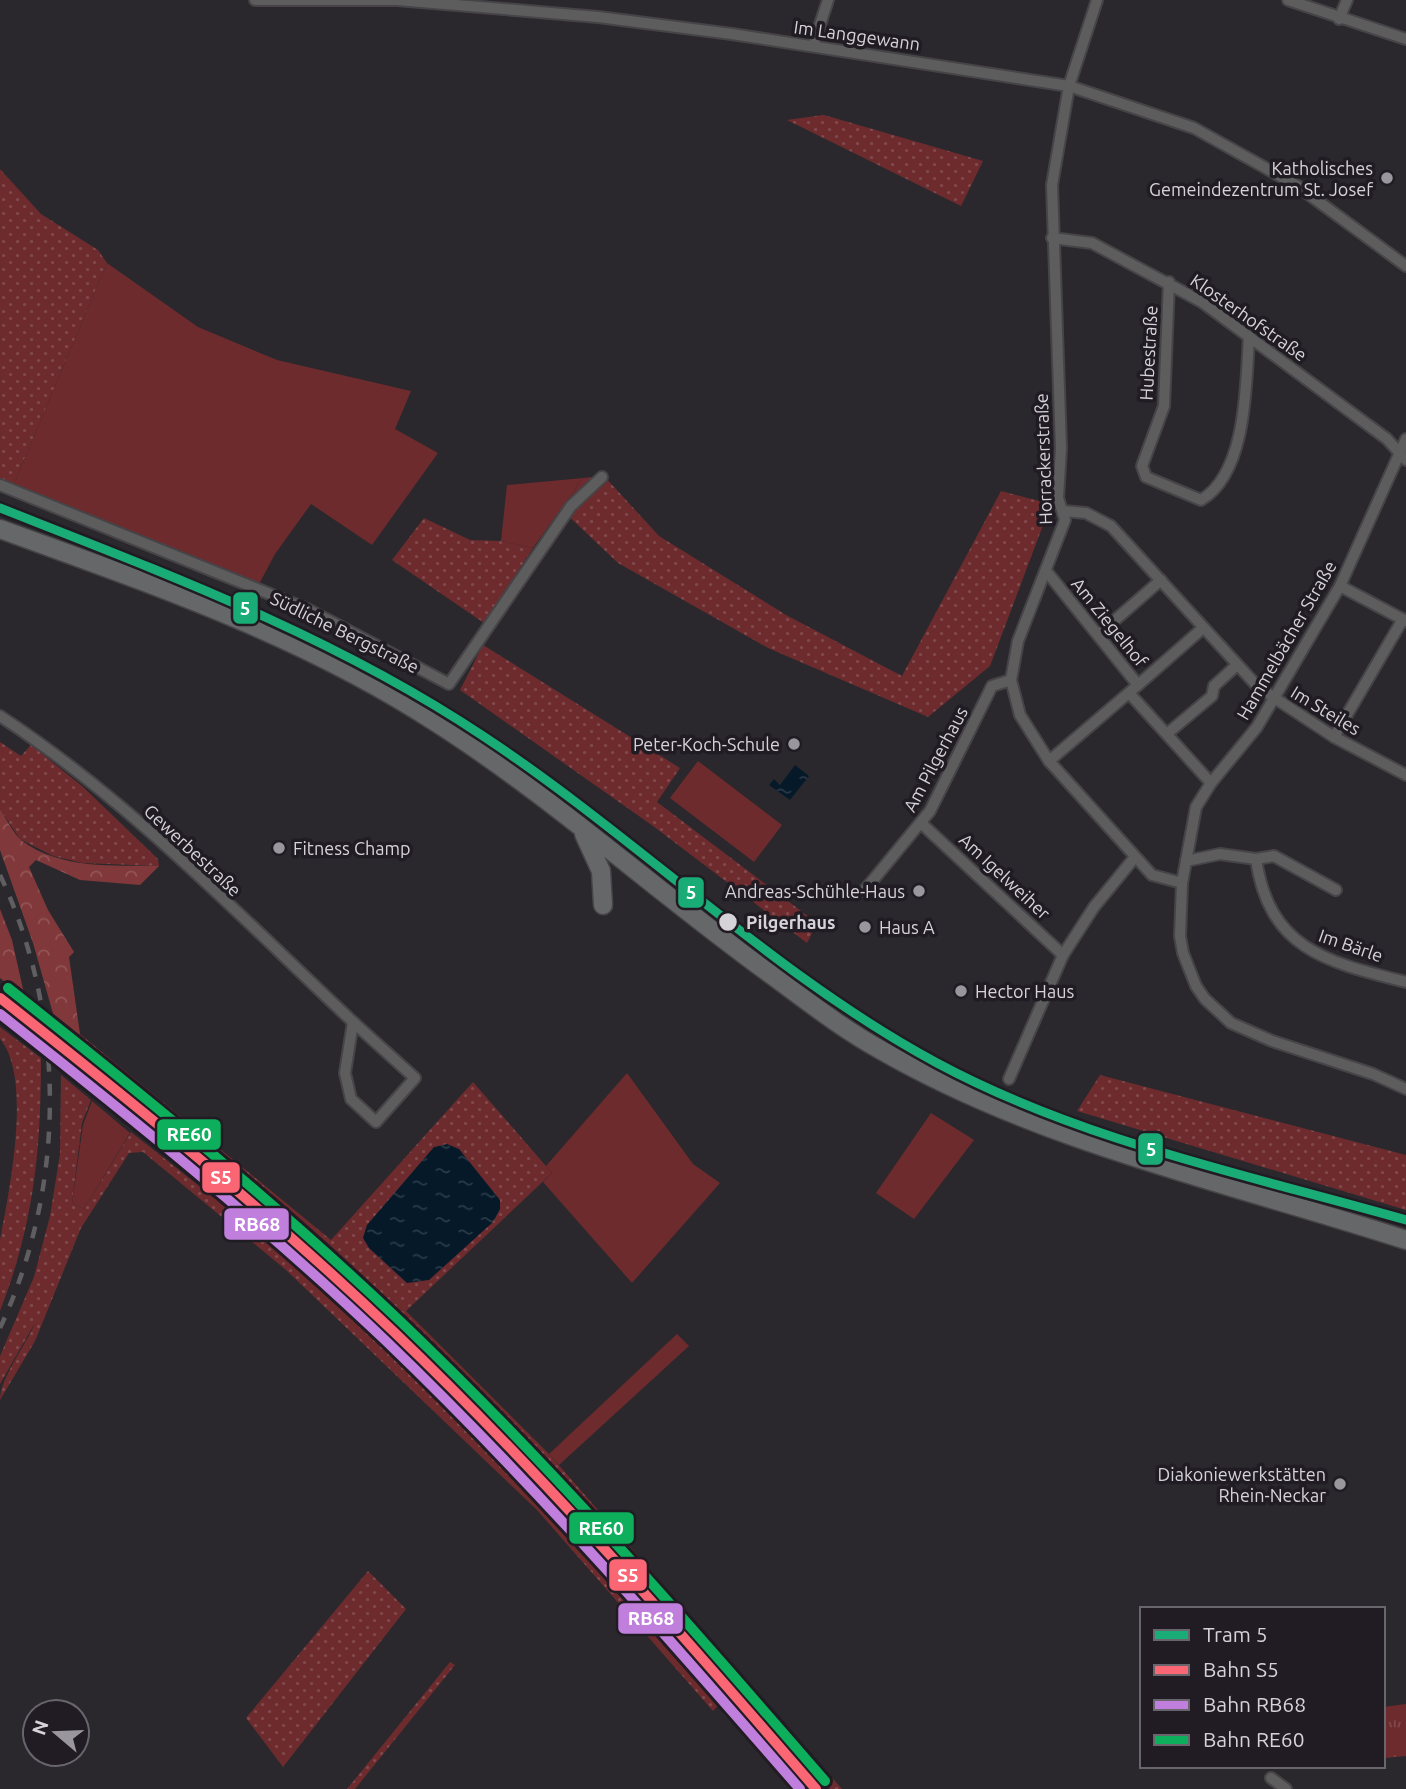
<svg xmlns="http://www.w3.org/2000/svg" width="1406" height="1789" font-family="Ubuntu,sans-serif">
<defs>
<pattern id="grass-dots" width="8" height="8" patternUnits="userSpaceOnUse" patternTransform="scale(1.75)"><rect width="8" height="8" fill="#6d2b2e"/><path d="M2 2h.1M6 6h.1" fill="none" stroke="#81494c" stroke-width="1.8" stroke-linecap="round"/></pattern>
<pattern id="forest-crowns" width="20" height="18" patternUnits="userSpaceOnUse" patternTransform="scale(1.75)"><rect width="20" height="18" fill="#81383a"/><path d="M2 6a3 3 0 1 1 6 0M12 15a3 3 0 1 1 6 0" fill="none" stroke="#925456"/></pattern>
<pattern id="park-tufts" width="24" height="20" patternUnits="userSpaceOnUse" patternTransform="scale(1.75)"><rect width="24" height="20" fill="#6d2b2e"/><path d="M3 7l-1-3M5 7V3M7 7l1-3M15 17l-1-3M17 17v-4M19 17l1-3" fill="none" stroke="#81494c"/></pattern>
<pattern id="water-ripples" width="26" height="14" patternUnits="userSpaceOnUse" patternTransform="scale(1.75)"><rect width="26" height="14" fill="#061929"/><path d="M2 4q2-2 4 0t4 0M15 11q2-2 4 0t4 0" fill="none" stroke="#2a3a47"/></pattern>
</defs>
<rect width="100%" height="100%" fill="#2a282c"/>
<g fill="url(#grass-dots)">
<polygon points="823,115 824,115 983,161 961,206 787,120"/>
<polygon points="0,169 41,214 98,250 107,263 13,486 0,480"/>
<polygon points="604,476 659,536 786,615 902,676 1001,491 1051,504 990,666 928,717 768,648 618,563 561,509 583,478"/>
<polygon points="424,518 470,540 501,541 533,548 484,623 392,560"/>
<polygon points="483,645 680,768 657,802 817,923 807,943 653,826 460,690"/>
<polygon points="0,742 21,756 31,745 82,786 158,859 159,866 82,863 53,856 20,839 0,809"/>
<path d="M0,1027L41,1058C41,1150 34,1224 0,1311C0,1288 0,1262 0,1240C9,1193 33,1077 0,1039Z"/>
<polygon points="80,1034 331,1240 473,1082 552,1173 406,1311 549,1454 842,1789 830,1789 545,1473 320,1245 164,1114 70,1043"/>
<path d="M61,1075L91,1100L82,1123L72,1203L84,1209L131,1132L300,1266L414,1375L529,1489L720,1703L713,1711L537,1510L286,1270L143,1152L129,1153L81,1228L35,1341L0,1400C0,1378 26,1345 35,1323L0,1384V1356L34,1277L50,1216L60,1154Z"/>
<polygon points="1100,1075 1406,1155 1406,1210 1077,1111"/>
<polygon points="368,1571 406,1609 283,1767 246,1718"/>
<polygon points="450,1662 455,1665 355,1789 347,1789"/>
</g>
<g fill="url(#forest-crowns)">
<path d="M0,809C6,818 13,833 21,840C60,870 114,865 159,866L140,885L80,880L36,860L29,867L48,910L74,952L69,957L80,1034L70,1043L51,1026L54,1017L33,943L0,850Z"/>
<polygon points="0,909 12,940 25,998 0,978"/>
</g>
<polygon fill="url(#park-tufts)" points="1406,1704 1406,1756 1383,1758 1383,1707"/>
<g fill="#6d2b2e">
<polygon points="107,263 198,327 277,360 411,391 395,429 438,453 372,545 311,504 275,554 257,588 13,486"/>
<polygon points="583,478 533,548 501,541 507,485"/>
<polygon points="698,761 782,825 754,862 670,798"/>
<polygon points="627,1073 693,1164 720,1183 632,1283 543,1182 552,1173 546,1166"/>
<polygon points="92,1101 130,1133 84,1209 72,1203 83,1125"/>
<polygon points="931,1113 974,1140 914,1219 876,1193"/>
<polygon points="677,1334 689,1346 559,1465 549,1454"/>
</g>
<g fill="url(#water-ripples)">
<polygon points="795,765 809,776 790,800 769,785 774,779 780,785"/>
<polygon points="447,1144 459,1149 500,1200 500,1209 493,1222 429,1280 407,1283 369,1248 363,1238 367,1225 434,1147"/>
</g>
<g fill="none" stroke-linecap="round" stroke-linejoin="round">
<g stroke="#464447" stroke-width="14">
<g id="minor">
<polyline points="255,0 397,0 598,17 732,34 1069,86 1194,128 1296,185 1406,266"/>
<polyline points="1097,0 1069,86 1052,185 1061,448 1058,498 1065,520 1018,641 1011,680 1020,715 1049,761 1152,875 1182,883"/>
<polyline points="1288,0 1406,39"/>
<polyline points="1339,19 1347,0"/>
<polyline points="813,46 828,0"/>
<polyline points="1052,238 1092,243 1202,302 1387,439 1406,460"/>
<path d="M1169,282L1164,406L1142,466L1146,477L1201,500C1247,473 1246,384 1249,336"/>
<polyline points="1406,439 1340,586 1257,727 1211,783 1196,807 1182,883 1180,936 1183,953 1196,986 1205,999 1231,1023 1272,1041 1373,1074 1406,1089"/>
<polyline points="0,485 307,609 449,684 571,506 602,477"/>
<polyline points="1063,511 1086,513 1111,526 1258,687 1334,737 1406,775"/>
<polyline points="1047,572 1138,685 1049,761"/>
<polyline points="1340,586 1406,621"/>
<polyline points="1099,634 1161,580"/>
<polyline points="1138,685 1203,628"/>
<polyline points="1130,694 1211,783"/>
<path d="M0,716C130,801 240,916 353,1022"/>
<polyline points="1168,733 1212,696 1214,686 1237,665"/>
<polyline points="1334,737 1403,619"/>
<polyline points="922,824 1063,955"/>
<polyline points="1256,859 1274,856 1336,890"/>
<path d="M1186,861L1220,854L1256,859C1269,949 1326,962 1406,982"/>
<polyline points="864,891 930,811 992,686 1011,680"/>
<polygon points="353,1022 415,1078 376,1122 351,1099 345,1073"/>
<polyline points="1009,1079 1063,955 1094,907 1135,857"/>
<polyline points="1271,1778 1286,1789"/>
</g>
</g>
<g stroke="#464447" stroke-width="21">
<g id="primary">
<path d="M0,529C151,584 302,635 437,723C554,798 657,892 769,973C806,1000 841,1028 881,1050C1043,1143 1230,1183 1406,1240"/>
<polyline points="584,834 601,871 603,905"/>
</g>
</g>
<use href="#minor" stroke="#5d5d5e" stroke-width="10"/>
<use href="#primary" stroke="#666769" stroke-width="18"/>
<path stroke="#5f5e60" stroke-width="4.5" stroke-dasharray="12 12" stroke-linecap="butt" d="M0,875C67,1017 66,1187 0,1328"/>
<g stroke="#211c24" stroke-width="16">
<path id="rail-1" d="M0,998C135,1104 268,1212 393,1331C543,1474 680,1632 816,1789"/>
</g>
<g stroke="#211c24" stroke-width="16">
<path id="rail-2" d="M0,1014C132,1118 263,1224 385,1340C532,1481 666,1635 800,1789"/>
</g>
<g stroke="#211c24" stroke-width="16">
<path id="rail-3" d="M8,988C143,1095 276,1203 401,1322C552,1466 689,1624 825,1781"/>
</g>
<use href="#rail-1" stroke="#fa6674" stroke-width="10"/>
<use href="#rail-2" stroke="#c07fdc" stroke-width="10"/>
<use href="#rail-3" stroke="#0daf5c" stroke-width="10"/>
<g stroke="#211c24" stroke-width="14">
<path id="tram-1" d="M0,508C167,574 333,636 483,736C639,839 772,974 937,1063C1082,1141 1248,1175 1406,1220"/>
</g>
<use href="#tram-1" stroke="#1aac76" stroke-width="9"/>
</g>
<g fill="#9a979c" stroke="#211c24" stroke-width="2.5">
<circle cx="1387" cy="178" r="7"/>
<circle cx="794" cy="744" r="7"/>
<circle cx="279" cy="848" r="7"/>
<circle cx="919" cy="891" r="7"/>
<circle cx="865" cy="927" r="7"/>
<circle cx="961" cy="991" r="7"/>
<circle cx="1340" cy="1484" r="7"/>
</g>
<circle fill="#d6d3d8" stroke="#211c24" stroke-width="2.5" cx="728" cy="922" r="10"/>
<g text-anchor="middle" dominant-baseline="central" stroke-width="7" stroke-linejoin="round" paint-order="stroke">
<g font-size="18" fill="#d6d3d8" stroke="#211c24">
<text transform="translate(857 35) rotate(8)">Im Langgewann</text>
<text transform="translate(1249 317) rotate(35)">Klosterhofstraße</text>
<text transform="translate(1148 353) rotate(-87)">Hubestraße</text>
<text transform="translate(1043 459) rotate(-92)">Horrackerstraße</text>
<text transform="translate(1110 622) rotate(51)">Am Ziegelhof</text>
<text transform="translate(345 632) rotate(26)">Südliche Bergstraße</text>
<text transform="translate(1286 640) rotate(-60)">Hammelbächer Straße</text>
<text transform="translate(1326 710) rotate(31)">Im Steiles</text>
<text transform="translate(935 759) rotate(-62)">Am Pilgerhaus</text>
<text transform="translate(193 850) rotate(43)">Gewerbestraße</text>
<text transform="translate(1005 876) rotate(43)">Am Igelweiher</text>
<text transform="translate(1351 945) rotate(19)">Im Bärle</text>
</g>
<g font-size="18" fill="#d6d3d8" stroke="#211c24" text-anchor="end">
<text x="1373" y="168">Katholisches<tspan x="1373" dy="21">Gemeindezentrum St. Josef</tspan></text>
<text x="780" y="744">Peter-Koch-Schule</text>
<text x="293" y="848" text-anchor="start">Fitness Champ</text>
<text x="905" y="891">Andreas-Schühle-Haus</text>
<text x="879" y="927" text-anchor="start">Haus A</text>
<text x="975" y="991" text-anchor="start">Hector Haus</text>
<text x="1326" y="1474">Diakoniewerkstätten<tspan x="1326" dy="21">Rhein-Neckar</tspan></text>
</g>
<g font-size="18" font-weight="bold" fill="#d6d3d8" stroke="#211c24" text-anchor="start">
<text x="746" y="922">Pilgerhaus</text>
</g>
</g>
<g stroke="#211c24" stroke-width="2.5">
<rect x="232" y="591" width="27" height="34" rx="7" fill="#1aac76"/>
<rect x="677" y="876" width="28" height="33" rx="7" fill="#1aac76"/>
<rect x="156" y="1118" width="66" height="33" rx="7" fill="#0daf5c"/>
<rect x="1137" y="1132" width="27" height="34" rx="7" fill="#1aac76"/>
<rect x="201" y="1161" width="40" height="33" rx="7" fill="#fa6674"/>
<rect x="223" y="1207" width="67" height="34" rx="7" fill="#c07fdc"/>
<rect x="568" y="1511" width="67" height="34" rx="7" fill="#0daf5c"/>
<rect x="608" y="1558" width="40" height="34" rx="7" fill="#fa6674"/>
<rect x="617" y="1602" width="67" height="33" rx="7" fill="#c07fdc"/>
</g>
<g font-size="19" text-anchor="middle" font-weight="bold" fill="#fff">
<text x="245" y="615">5</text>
<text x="691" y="899">5</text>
<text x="189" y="1141">RE60</text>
<text x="1151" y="1156">5</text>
<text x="221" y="1184">S5</text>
<text x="257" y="1231">RB68</text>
<text x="601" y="1535">RE60</text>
<text x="628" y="1582">S5</text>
<text x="651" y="1625">RB68</text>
</g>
<rect x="1140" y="1607" width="245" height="161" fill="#211c24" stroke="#69656c" stroke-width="2"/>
<rect x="1154" y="1630" width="35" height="10" fill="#1aac76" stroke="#69656c" stroke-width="2"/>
<text x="1203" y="1642" font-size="21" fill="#d6d3d8">Tram 5</text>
<rect x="1154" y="1665" width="35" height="10" fill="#fa6674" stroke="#69656c" stroke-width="2"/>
<text x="1203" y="1677" font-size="21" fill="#d6d3d8">Bahn S5</text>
<rect x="1154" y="1700" width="35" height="10" fill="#c07fdc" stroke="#69656c" stroke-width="2"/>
<text x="1203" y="1712" font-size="21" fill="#d6d3d8">Bahn RB68</text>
<rect x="1154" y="1735" width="35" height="10" fill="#0daf5c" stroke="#69656c" stroke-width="2"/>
<text x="1203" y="1747" font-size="21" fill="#d6d3d8">Bahn RE60</text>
<g transform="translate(56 1733) rotate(289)"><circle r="33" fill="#211c24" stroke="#69656c" stroke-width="2"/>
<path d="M0-5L12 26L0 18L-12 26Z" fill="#9a979c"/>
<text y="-10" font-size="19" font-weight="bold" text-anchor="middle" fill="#d6d3d8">N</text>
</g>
</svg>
